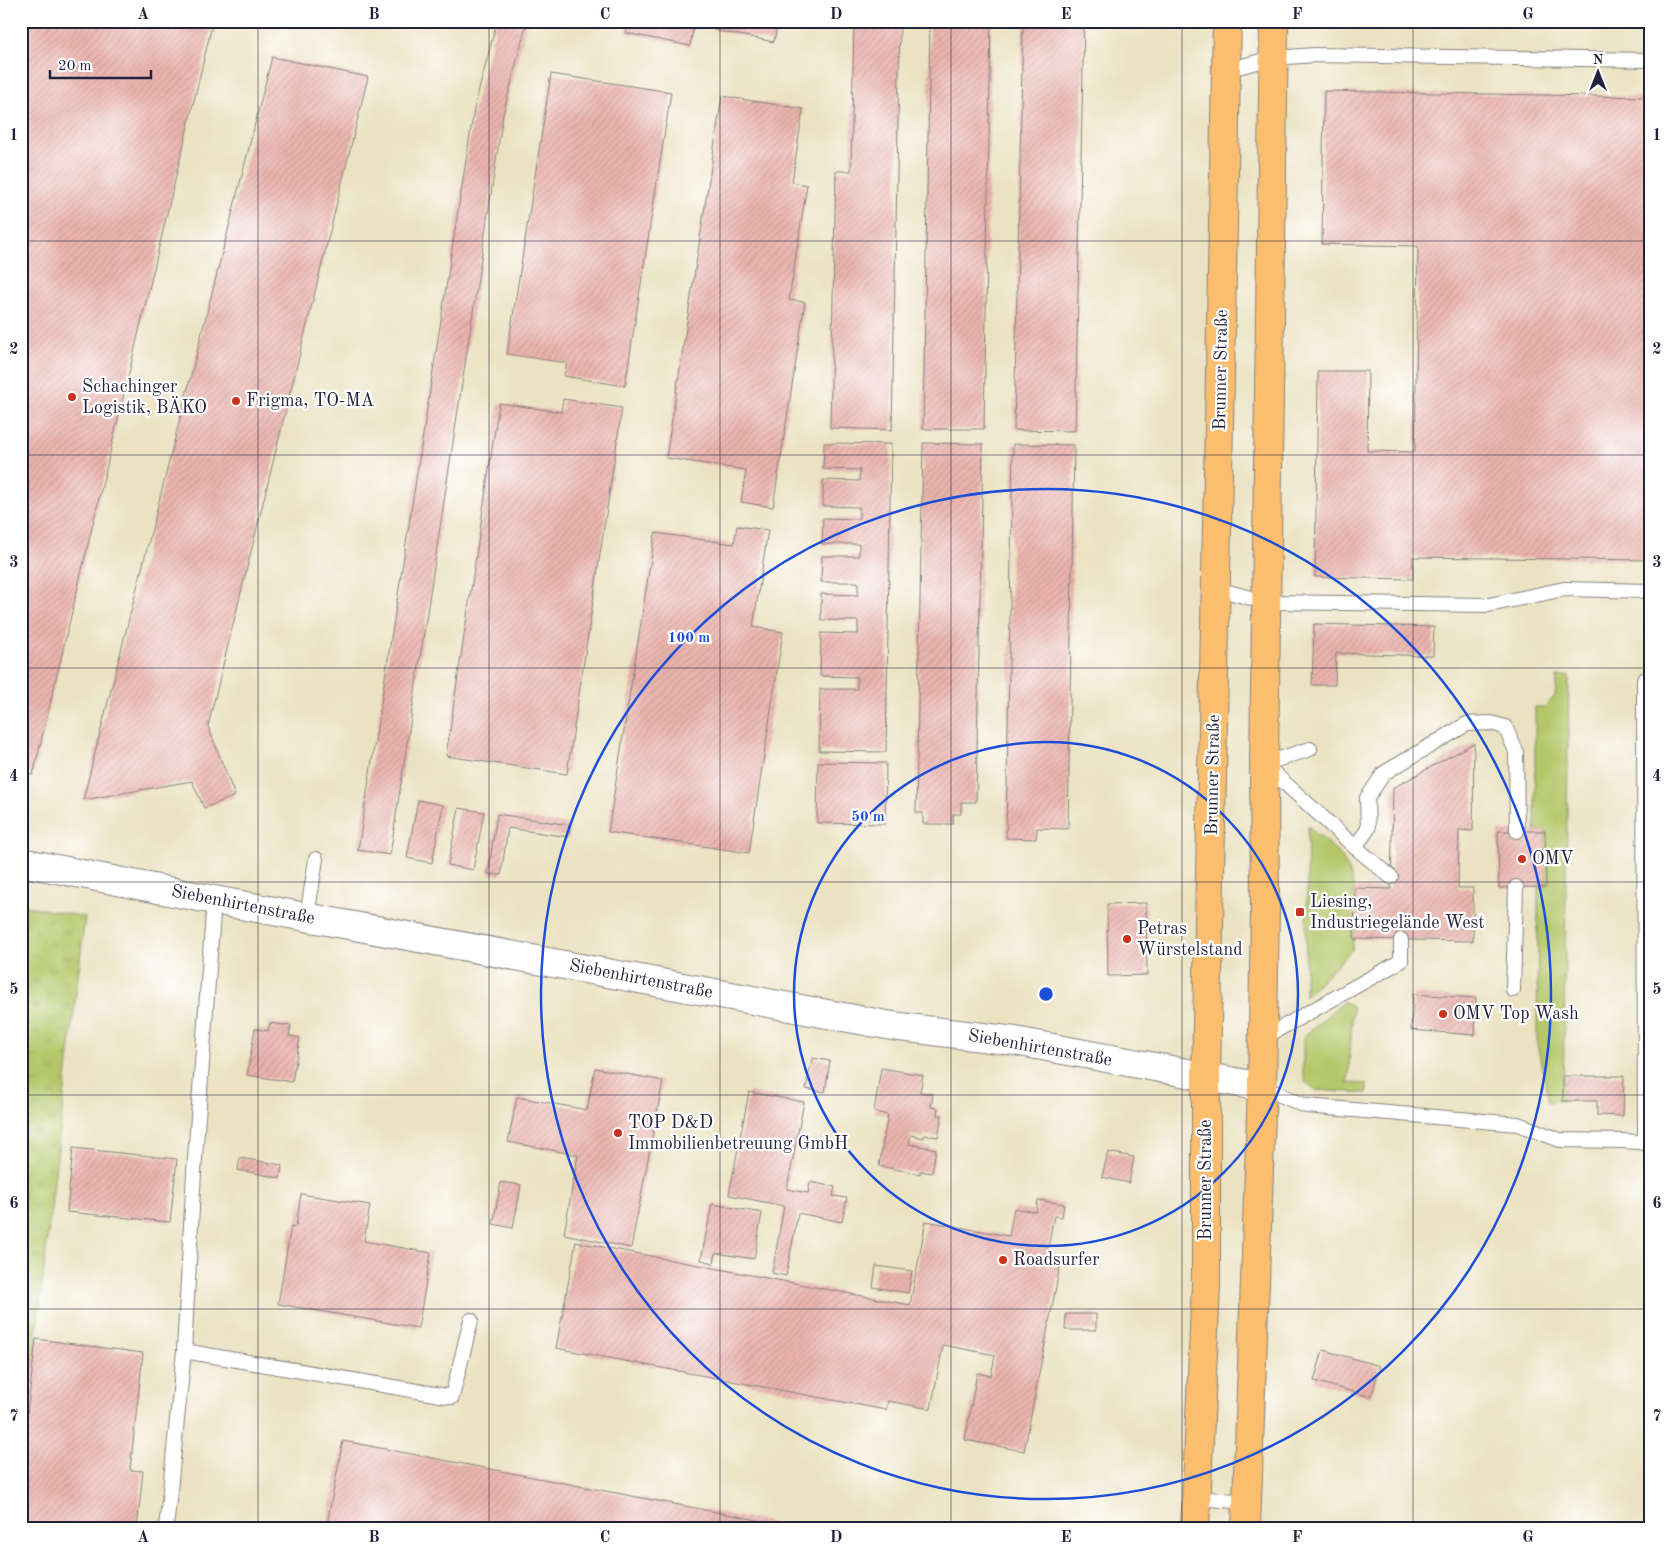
<svg xmlns="http://www.w3.org/2000/svg" width="1671" height="1550" font-family="'Old Standard TT',serif">
<defs>
<pattern id="park-tufts" width="24" height="20" patternUnits="userSpaceOnUse" patternTransform="scale(1.25)"><rect width="24" height="20" fill="#b5c76a"/><path d="M3 7l-1-3M5 7V3M7 7l1-3M15 17l-1-3M17 17v-4M19 17l1-3" fill="none" stroke="#9bab5d"/></pattern>
<pattern id="building-hatch" width="6" height="6" patternUnits="userSpaceOnUse" patternTransform="scale(1.25)"><rect width="6" height="6" fill="#ebb4ad"/><path d="M-1 1l2-2M0 6l6-6M5 7l2-2" fill="none" stroke="#c99a96"/></pattern>
</defs>
<rect width="100%" height="100%" fill="#fff"/>
<filter id="ink" filterUnits="userSpaceOnUse"><feTurbulence type="fractalNoise" baseFrequency=".02" numOctaves="2"/><feDisplacementMap in="SourceGraphic" scale="10" xChannelSelector="R" yChannelSelector="G"/><feConvolveMatrix kernelMatrix="1 2 1 2 8 2 1 2 1" color-interpolation-filters="sRGB"/></filter>
<filter id="wash" filterUnits="userSpaceOnUse"><feTurbulence type="fractalNoise" baseFrequency=".0096" numOctaves="4" result="noise"/><feDisplacementMap in="SourceGraphic" scale="20" xChannelSelector="R" yChannelSelector="G"/><feGaussianBlur stdDeviation="1.12" result="paint"/><feColorMatrix in="noise" values="0 0 0 0 0 0 0 0 0 0 0 0 0 0 0 0 0 1.4 0 .05"/><feComposite in="paint" operator="in"/></filter>
<g filter="url(#wash)">
<rect width="100%" height="100%" fill="#ebe2c1"/>
<g fill="#b5c76a" stroke="#6c7452">
<polygon points="1569,676 1563,1101 1549,1102 1537,1044 1538,887 1546,887 1545,831 1535,831 1535,707 1544,707 1555,696 1557,677"/>
<path d="M1308,826C1318,836 1333,846 1342,858C1359,882 1357,922 1352,950L1305,996Z"/>
<polygon points="1344,1001 1353,1007 1348,1083 1367,1084 1367,1093 1316,1090 1305,1082 1303,1072 1303,1037"/>
</g>
<polygon fill="url(#park-tufts)" stroke="#6c7452" points="21,905 85,917 21,1465"/>
<g id="blocks">
<g fill="url(#building-hatch)">
<polygon points="21,21 213,21 33,775 21,772"/>
<polygon points="497,21 527,21 503,115 390,855 358,850 474,109"/>
<polygon points="629,21 695,21 690,46 626,33"/>
<polygon points="715,21 778,21 774,42 714,30"/>
<polygon points="854,21 900,21 892,430 830,428 836,171 851,171"/>
<polygon points="930,21 991,21 984,429 923,429"/>
<polygon points="1023,21 1084,21 1075,431 1014,430"/>
<polygon points="1364,21 1624,21 1624,27 1364,23"/>
<polygon points="272,57 368,77 208,726 235,796 204,808 192,781 83,800"/>
<polygon points="551,74 671,92 625,386 564,376 567,363 507,354"/>
<polygon points="1324,91 1650,97 1650,560 1413,557 1413,579 1315,577 1318,371 1368,371 1367,451 1415,452 1418,246 1322,244"/>
<polygon points="722,96 803,109 792,182 807,185 789,300 805,302 773,507 741,502 746,470 666,458"/>
<polygon points="563,399 622,408 567,774 446,756 499,403 561,412"/>
<polygon points="824,443 891,444 886,752 819,751 820,689 857,689 857,677 820,676 821,633 858,634 858,621 821,620 821,594 858,595 858,582 821,582 822,556 859,556 859,544 822,544 823,518 859,519 859,507 823,506 823,480 859,481 860,470 823,469"/>
<polygon points="923,443 983,444 976,802 961,802 961,814 953,814 953,824 923,824 923,813 916,813"/>
<polygon points="1013,444 1074,445 1068,829 1037,828 1036,839 1006,838"/>
<polygon points="737,526 768,530 753,627 783,632 749,853 608,832 655,533 734,544"/>
<polygon points="1314,624 1434,627 1433,656 1336,653 1335,685 1312,685"/>
<polygon points="1474,743 1473,831 1459,830 1458,888 1473,888 1473,941 1354,939 1355,888 1391,889 1393,788"/>
<polygon points="818,762 886,763 885,824 817,823"/>
<polygon points="418,800 443,805 432,863 407,858"/>
<polygon points="459,808 484,812 473,870 448,865"/>
<polygon points="497,814 570,825 569,837 508,828 501,875 488,874"/>
<polygon points="1498,831 1545,831 1546,887 1499,888"/>
<polygon points="1146,903 1147,975 1108,976 1107,904"/>
<polygon points="1413,994 1476,998 1475,1035 1411,1030"/>
<polygon points="270,1023 291,1026 289,1036 300,1038 292,1082 247,1075 255,1029 268,1031"/>
<polygon points="812,1058 830,1061 825,1092 806,1089"/>
<polygon points="595,1068 663,1081 631,1248 564,1234 578,1155 508,1142 517,1097 587,1110"/>
<polygon points="881,1068 923,1075 920,1092 933,1094 931,1107 938,1108 937,1115 942,1115 938,1137 924,1135 924,1138 911,1135 909,1144 936,1149 932,1173 920,1171 920,1174 879,1166 888,1115 874,1112"/>
<polygon points="1563,1076 1624,1076 1623,1116 1597,1115 1597,1101 1563,1101"/>
<polygon points="749,1092 804,1102 787,1189 808,1193 810,1182 835,1187 833,1196 847,1198 842,1222 798,1213 786,1276 772,1273 784,1206 729,1195"/>
<polygon points="73,1148 177,1159 170,1222 67,1212"/>
<polygon points="1108,1152 1134,1157 1129,1183 1102,1177"/>
<polygon points="240,1158 282,1165 280,1178 238,1170"/>
<polygon points="501,1182 521,1185 513,1228 493,1224"/>
<polygon points="301,1194 370,1205 364,1241 431,1253 418,1328 278,1304 291,1226 296,1227"/>
<polygon points="1038,1200 1064,1204 1062,1217 1054,1216 1045,1263 1060,1266 1024,1451 965,1440 977,1373 991,1376 995,1355 943,1345 931,1409 888,1401 886,1410 556,1348 576,1242 910,1305 926,1221 1009,1236 1014,1208 1036,1212"/>
<polygon points="712,1204 762,1213 754,1259 716,1253 714,1263 701,1260"/>
<polygon points="876,1266 912,1271 908,1293 873,1287"/>
<polygon points="1066,1314 1096,1314 1096,1330 1065,1330"/>
<polygon points="36,1339 143,1353 130,1470 143,1471 137,1529 84,1525 84,1529 21,1529 21,1465"/>
<polygon points="1323,1350 1380,1366 1371,1397 1314,1381"/>
<polygon points="343,1441 800,1528 800,1529 326,1529"/>
</g>
</g>
</g>
<g filter="url(#ink)">
<use href="#blocks" fill-opacity="0" stroke="#86827e" stroke-width="1"/>
<g fill="none" stroke-linecap="round" stroke-linejoin="round">
<g stroke="#86827e" stroke-width="16">
<g id="service">
<polyline points="1226,70 1273,58 1315,55 1650,60"/>
<polyline points="1217,589 1266,602 1489,605 1564,589 1650,591"/>
<polyline points="1264,764 1310,749"/>
<polyline points="1265,765 1355,847 1391,877"/>
<polyline points="1355,847 1368,829 1367,798 1384,773 1467,724 1491,723 1505,727 1516,751 1517,831"/>
<polyline points="307,917 316,859"/>
<polyline points="1513,990 1516,887"/>
<polyline points="1263,1038 1401,961 1401,940"/>
<polyline points="1262,1087 1306,1106 1518,1124 1560,1140 1623,1141 1650,1143"/>
<polyline points="1645,1143 1644,680 1650,680"/>
<polyline points="184,1351 452,1397 471,1320"/>
<polyline points="1197,1498 1247,1502"/>
<polyline points="166,1529 184,1351 194,1172 214,900"/>
</g>
</g>
<g stroke="#86827e" stroke-width="30">
<polyline id="minor" points="21,862 214,900 892,1026 1015,1041 1262,1087"/>
</g>
<g stroke="#86827e" stroke-width="30">
<g id="primary">
<polyline points="1195,1529 1206,1286 1206,1077 1227,21"/>
<polyline points="1246,1529 1262,1087 1265,911 1264,764 1274,21"/>
</g>
</g>
<use href="#service" stroke="#fff" stroke-width="14"/>
<use href="#minor" stroke="#fff" stroke-width="28"/>
<use href="#primary" stroke="#fbbe6e" stroke-width="28"/>
</g>
</g>
<path fill="none" stroke="#22223b" stroke-width="1" stroke-opacity="0.55" d="M258,21V1529M489,21V1529M720,21V1529M951,21V1529M1182,21V1529M1413,21V1529M21,241H1650M21,455H1650M21,668H1650M21,882H1650M21,1095H1650M21,1309H1650"/>
<g fill="none" stroke="#1d4ed8" stroke-width="2.5">
<circle cx="1046" cy="994" r="252"/>
<circle cx="1046" cy="994" r="505"/>
</g>
<g fill="#c8321e" stroke="#fff" stroke-width="2">
<circle cx="72" cy="397" r="5"/>
<circle cx="236" cy="401" r="5"/>
<circle cx="1522" cy="859" r="5"/>
<rect x="1295" y="907" width="10" height="10" rx="2.5"/>
<circle cx="1127" cy="939" r="5"/>
<circle cx="1443" cy="1014" r="5"/>
<circle cx="618" cy="1133" r="5"/>
<circle cx="1003" cy="1260" r="5"/>
</g>
<g text-anchor="middle" dominant-baseline="central" stroke-width="4.5" stroke-linejoin="round" paint-order="stroke">
<g font-size="18" fill="#22223b" stroke="#fff">
<text transform="translate(1221 370) rotate(-89)">Brunner Straße</text>
<text transform="translate(1213 775) rotate(-89)">Brunner Straße</text>
<text transform="translate(243 905) rotate(11)">Siebenhirtenstraße</text>
<text transform="translate(641 979) rotate(11)">Siebenhirtenstraße</text>
<text transform="translate(1040 1048) rotate(10)">Siebenhirtenstraße</text>
<text transform="translate(1206 1180) rotate(-90)">Brunner Straße</text>
</g>
<g font-size="18" fill="#22223b" stroke="#fff" text-anchor="start">
<text x="82" y="387">Schachinger<tspan x="82" dy="21">Logistik, BÄKO</tspan></text>
<text x="246" y="401">Frigma, TO-MA</text>
<text x="1532" y="859">OMV</text>
<text x="1310" y="902">Liesing,<tspan x="1310" dy="21">Industriegelände West</tspan></text>
<text x="1137" y="929">Petras<tspan x="1137" dy="21">Würstelstand</tspan></text>
<text x="1453" y="1014">OMV Top Wash</text>
<text x="628" y="1123">TOP D&amp;D<tspan x="628" dy="21">Immobilienbetreuung GmbH</tspan></text>
<text x="1013" y="1260">Roadsurfer</text>
</g>
</g>
<circle cx="1046" cy="994" r="8" fill="#1d4ed8" stroke="#fff" stroke-width="2.5"/>
<g font-size="15" text-anchor="middle" font-weight="bold" fill="#1d4ed8" stroke="#fff" stroke-width="4.5" stroke-linejoin="round" paint-order="stroke">
<text x="689" y="642">100 m</text>
<text x="868" y="821">50 m</text>
</g>
<rect width="1671" height="1550" fill="none" stroke="#fff" stroke-width="55"/>
<g transform="translate(1598 72)" stroke="#ffffff" stroke-width="4" paint-order="stroke">
<path d="M0-4L9 19L0 12L-9 19Z" fill="#22223b"/>
<text y="-8" font-size="14" font-weight="bold" text-anchor="middle" fill="#22223b">N</text>
</g>
<path d="M50 70v8h101v-8" fill="none" stroke="#22223b" stroke-width="2.5"/>
<text x="58" y="70" font-size="15" fill="#22223b" stroke="#ffffff" stroke-width="4" paint-order="stroke">20 m</text>
<rect x="28" y="28" width="1616" height="1494" fill="none" stroke="#22223b" stroke-width="2"/>
<g font-size="16" text-anchor="middle" font-weight="bold" fill="#22223b">
<text x="143" y="19">A</text>
<text x="374" y="19">B</text>
<text x="605" y="19">C</text>
<text x="836" y="19">D</text>
<text x="1066" y="19">E</text>
<text x="1297" y="19">F</text>
<text x="1528" y="19">G</text>
<text x="14" y="140">1</text>
<text x="1657" y="140">1</text>
<text x="14" y="354">2</text>
<text x="1657" y="354">2</text>
<text x="14" y="567">3</text>
<text x="1657" y="567">3</text>
<text x="14" y="781">4</text>
<text x="1657" y="781">4</text>
<text x="14" y="994">5</text>
<text x="1657" y="994">5</text>
<text x="14" y="1208">6</text>
<text x="1657" y="1208">6</text>
<text x="14" y="1421">7</text>
<text x="1657" y="1421">7</text>
<text x="143" y="1542">A</text>
<text x="374" y="1542">B</text>
<text x="605" y="1542">C</text>
<text x="836" y="1542">D</text>
<text x="1066" y="1542">E</text>
<text x="1297" y="1542">F</text>
<text x="1528" y="1542">G</text>
</g>
</svg>
